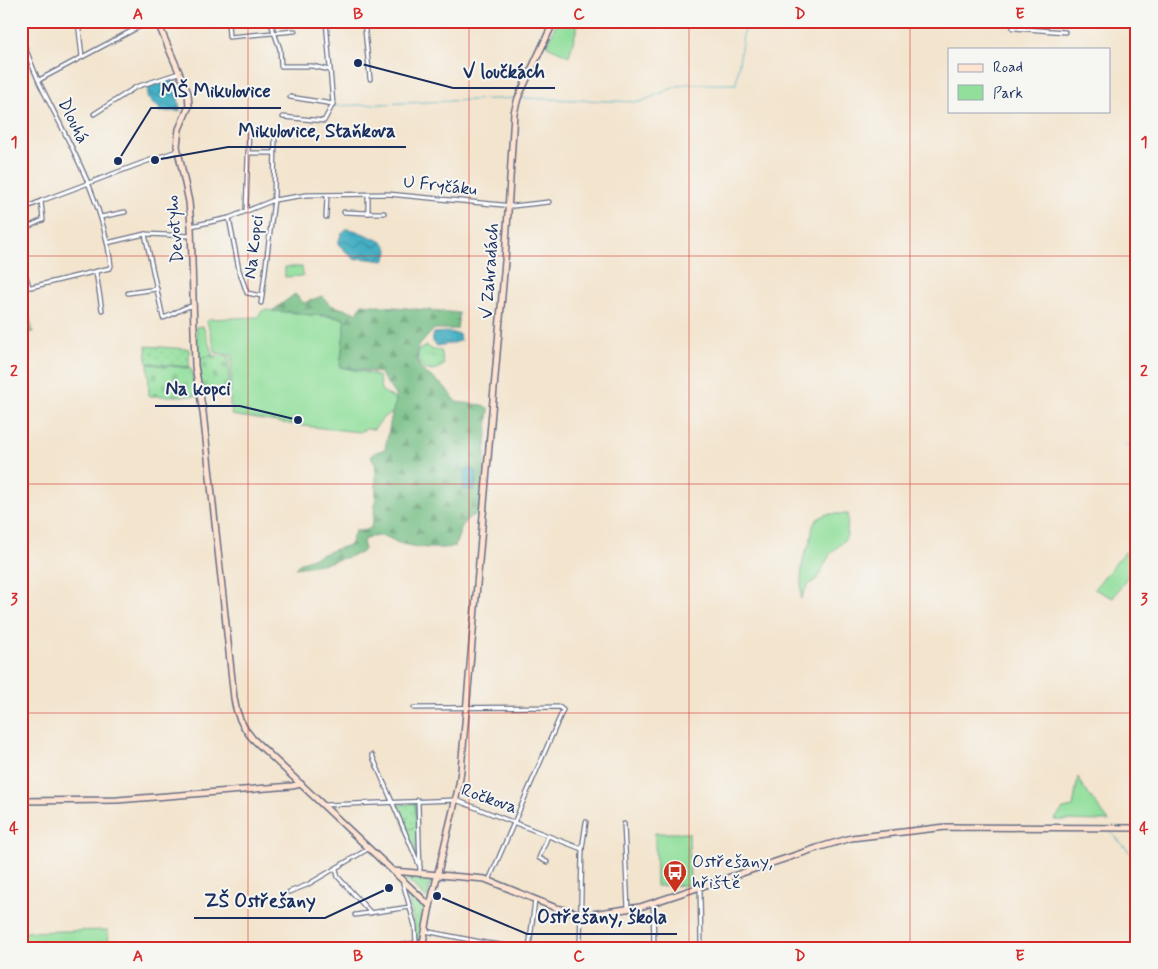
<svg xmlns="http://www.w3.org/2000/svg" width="1158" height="969" font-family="Mynerve,sans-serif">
<defs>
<pattern id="forest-firs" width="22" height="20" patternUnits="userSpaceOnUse" patternTransform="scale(1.25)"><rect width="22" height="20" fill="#75be84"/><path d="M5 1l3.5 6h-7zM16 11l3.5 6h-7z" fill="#5f9b6f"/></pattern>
<pattern id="wetland-marsh" width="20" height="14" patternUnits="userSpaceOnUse" patternTransform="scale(1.25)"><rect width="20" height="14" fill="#92df9c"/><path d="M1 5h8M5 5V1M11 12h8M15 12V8" fill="none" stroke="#7dc089"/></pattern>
<pattern id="cemetery-stones" width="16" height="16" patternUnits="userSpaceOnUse" patternTransform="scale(1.25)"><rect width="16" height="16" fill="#92df9c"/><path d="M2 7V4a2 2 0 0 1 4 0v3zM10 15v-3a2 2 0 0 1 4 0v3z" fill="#7dc089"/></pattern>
<pattern id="park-dots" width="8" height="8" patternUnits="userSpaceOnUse" patternTransform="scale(1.25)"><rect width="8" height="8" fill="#92df9c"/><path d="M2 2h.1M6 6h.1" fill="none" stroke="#7dc089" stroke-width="1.8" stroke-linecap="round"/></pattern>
<pattern id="water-waves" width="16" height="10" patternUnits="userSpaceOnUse" patternTransform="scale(1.25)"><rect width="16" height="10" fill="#44afc3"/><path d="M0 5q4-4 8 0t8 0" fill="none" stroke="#388fa2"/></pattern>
</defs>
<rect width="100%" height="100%" fill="#f6f6f2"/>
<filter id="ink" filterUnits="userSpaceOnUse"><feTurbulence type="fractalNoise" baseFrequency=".02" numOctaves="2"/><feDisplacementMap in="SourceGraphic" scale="10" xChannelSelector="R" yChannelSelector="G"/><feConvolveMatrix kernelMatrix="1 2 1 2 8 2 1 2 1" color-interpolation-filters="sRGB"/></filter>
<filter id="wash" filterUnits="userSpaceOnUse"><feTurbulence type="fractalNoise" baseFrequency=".0096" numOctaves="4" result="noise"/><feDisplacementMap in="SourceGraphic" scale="20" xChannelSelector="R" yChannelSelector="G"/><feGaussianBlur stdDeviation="1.12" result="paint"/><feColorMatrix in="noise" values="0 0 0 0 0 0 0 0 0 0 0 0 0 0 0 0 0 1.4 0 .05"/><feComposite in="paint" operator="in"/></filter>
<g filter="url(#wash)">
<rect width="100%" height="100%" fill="#f3e4cd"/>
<g fill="#92df9c" stroke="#56877d">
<polygon points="557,21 579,21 569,56 547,46"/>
<polygon points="285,267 302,267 303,276 285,277"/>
<polygon points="266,310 343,318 345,323 340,367 372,374 379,377 381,390 395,399 396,406 393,413 384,417 374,429 366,429 359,432 303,426 231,415 232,408 230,405 232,355 216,353 207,321 209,319 258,317 262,311"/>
<polygon points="203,326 213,356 197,357 196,327"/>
<path d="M827,514H848L847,535L844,541L830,554L817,579L807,586L801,599C801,585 801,570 804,556C805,551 809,547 810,542C814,526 810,521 827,514Z"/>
<polygon points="1125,552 1137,559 1137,563 1113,598 1094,589"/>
<polygon points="1078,777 1081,784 1109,821 1054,820 1063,809 1073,807"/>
<polygon points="416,802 418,833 417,834 417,859 414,850 415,848 412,841 410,841 396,805"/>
<polygon points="655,833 689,833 690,885 656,886"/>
<polygon points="108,930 109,948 21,948 21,932"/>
</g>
<g fill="url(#forest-firs)" stroke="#487671">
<path d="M295,294L304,303L322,296L330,305L357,313L362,304L459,313L457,329H434L417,348V360L419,368L445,387L456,402L482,405L489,409L480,515L471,516L466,520L462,526L455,546C442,551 409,547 396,542C393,540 389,538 386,537C379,535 368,536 363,541L364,550L361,553L327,563L295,568L302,562L333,550L350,545L355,531C360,531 367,531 370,528C376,523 377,472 375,464C374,463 372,458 371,457L374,453L385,449L392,414L396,401L395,395L380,373L340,367L345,323L343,318L327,315H308L295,312L272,311Z"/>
<polygon points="21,295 26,302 33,332 21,334"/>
</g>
<polygon fill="url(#wetland-marsh)" stroke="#56877d" points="427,346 433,350 441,350 444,365 432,371 421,368 418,360 418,350"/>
<g fill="url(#cemetery-stones)" stroke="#56877d">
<path d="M214,356H228L229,357V388C223,393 216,393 209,392V390H202L198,360L199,358Z"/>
<polygon points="148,364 191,368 196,396 149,396"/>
</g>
<g fill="url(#park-dots)" stroke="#56877d">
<polygon points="146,346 189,349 189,367 147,363"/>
<polygon points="415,803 417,826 407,830 397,806 398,805"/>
<polygon points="406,875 432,878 427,899 404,877"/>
<path d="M407,888C429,909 430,911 420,940L416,941Z"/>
</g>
<g fill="url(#water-waves)" stroke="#306f90">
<polygon points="170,79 174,79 176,82 180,111 159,112 160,109 147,98 148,88"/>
<path d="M346,229C355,229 361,233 369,236C381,241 395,245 384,261L360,258L355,260L354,259L338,244L341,234Z"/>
<path d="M447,332L459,334L460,341L450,344L437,346C432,342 432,339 434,333Z"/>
<polygon points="467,469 473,469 477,472 475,488 473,490 464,489 463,485 465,471"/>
</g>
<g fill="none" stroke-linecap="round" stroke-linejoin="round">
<g stroke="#44afc3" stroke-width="1">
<polyline points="520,98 640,102 675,87 687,84 736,84 745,21"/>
<polyline points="335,106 516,98"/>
<polyline points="1124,445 1137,448"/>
<polyline points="1109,830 1137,860"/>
</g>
</g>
</g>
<g filter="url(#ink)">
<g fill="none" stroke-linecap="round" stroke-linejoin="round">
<g stroke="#676e85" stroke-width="5.5">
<g id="street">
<polyline points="78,21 82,57"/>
<polyline points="228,21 229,37 295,31"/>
<polyline points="270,21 280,49 281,66 312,66 330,70"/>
<polyline points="364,21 370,79"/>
<polyline points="686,21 686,23"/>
<polyline points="1013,21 1013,28 1065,32"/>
<polyline points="722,22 722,21"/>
<polyline points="21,25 38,21"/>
<path d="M21,37C27,52 33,69 40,84C68,141 104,201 111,266L110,268L31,287H29L21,258"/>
<polyline points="39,80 150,21"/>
<polyline points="290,97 333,104"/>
<polyline points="94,114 136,87 179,73"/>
<polyline points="283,117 324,121 333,104 326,21"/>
<polyline points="248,153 274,153"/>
<polyline points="368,195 368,213 384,213"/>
<polyline points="21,210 41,201 142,163 177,151"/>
<polyline points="246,210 249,129"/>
<polyline points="344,212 368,213"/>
<polyline points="101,217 125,212"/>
<polyline points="326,217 327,196"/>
<polyline points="229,218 239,270 247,293 262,296 274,200 275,132"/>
<polyline points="191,226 229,218 274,200 306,195 388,194 513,206 549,202"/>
<polyline points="21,230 43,220 41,201"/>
<path d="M145,234L163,318C174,315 183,306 193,306"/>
<polyline points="107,243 145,234 192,236"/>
<polyline points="96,272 102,310"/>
<polyline points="128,293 157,289"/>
<polyline points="261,303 262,296"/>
<polyline points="414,708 559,707 563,710 489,880"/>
<polyline points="372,755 420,867"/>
<polyline points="418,800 420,873"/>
<polyline points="324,805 456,800 582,849"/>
<polyline points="624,824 628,909"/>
<polyline points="547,862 539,858 548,836"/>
<polyline points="336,869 338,877 371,913"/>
<polyline points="403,883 415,926 416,943"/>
<polyline points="700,887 701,948"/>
<polyline points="289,892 307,885 368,849"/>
<polyline points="653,903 654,948"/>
<polyline points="355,915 410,907"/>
<polyline points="425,931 486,943 526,948"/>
<polyline points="383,948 422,942"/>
<polyline points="529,948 535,900"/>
<polyline points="580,948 582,849 586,822"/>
</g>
</g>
<g stroke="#676e85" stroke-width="8">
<g id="secondary">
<path d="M157,21L188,93L189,106L179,129L177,146L189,202L191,226L195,366L203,412L234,698C236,714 242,727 253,739L430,906"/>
<polyline points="21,801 117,800 292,786 301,784"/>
<polyline points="393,871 485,879 556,908 582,914 592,914 640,907 817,848 851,838 946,827 1137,828"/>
<polyline points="422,948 430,906 459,785 461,770 505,261 514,113 518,98 554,21"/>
</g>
</g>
<use href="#street" stroke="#fff" stroke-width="3"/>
<use href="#secondary" stroke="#fee3d1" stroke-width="5"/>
</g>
</g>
<path fill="none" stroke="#d62828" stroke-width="1" stroke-opacity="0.55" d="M248,21V948M469,21V948M689,21V948M910,21V948M21,256H1137M21,484H1137M21,713H1137"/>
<defs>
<g id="bus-pin" transform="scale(1.25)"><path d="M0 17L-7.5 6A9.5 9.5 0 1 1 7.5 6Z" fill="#c8321e" stroke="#f6f6f2"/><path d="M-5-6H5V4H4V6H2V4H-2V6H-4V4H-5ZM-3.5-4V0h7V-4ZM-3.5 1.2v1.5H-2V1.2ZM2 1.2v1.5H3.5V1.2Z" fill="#fff"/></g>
</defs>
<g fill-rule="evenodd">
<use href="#bus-pin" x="675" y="872"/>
</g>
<g text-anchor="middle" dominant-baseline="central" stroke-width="4" stroke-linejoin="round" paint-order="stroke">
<g font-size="18" fill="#1b2f5e" stroke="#f6f6f2">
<text transform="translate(73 121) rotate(64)">Dlouhá</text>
<text transform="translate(440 186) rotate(6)">U Fryčáku</text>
<text transform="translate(175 229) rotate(-95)">Devotyho</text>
<text transform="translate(254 247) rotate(-83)">Na Kopci</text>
<text transform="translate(490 271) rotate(-86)">V Zahradách</text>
<text transform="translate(489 799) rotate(19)">Ročkova</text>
</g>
<g font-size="18" fill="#1b2f5e" stroke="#f6f6f2" text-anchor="start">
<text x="692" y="862">Ostřešany,<tspan x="692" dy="21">hřiště</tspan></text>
</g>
</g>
<path fill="none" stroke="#1b2f5e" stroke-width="2" d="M358 63L453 88H555M118 161L151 108H281M155 160L228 147H406M298 420L240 406H155M389 888L325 918H194M437 896L527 934H677"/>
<g fill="#1b2f5e" stroke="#f6f6f2" stroke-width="2">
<circle cx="358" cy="63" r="5"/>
<circle cx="118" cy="161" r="5"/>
<circle cx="155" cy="160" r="5"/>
<circle cx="298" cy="420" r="5"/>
<circle cx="389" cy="888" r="5"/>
<circle cx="437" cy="896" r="5"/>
</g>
<g font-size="19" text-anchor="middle" font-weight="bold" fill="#1b2f5e" stroke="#f6f6f2" stroke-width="4" stroke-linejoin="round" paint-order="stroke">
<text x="504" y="78">V loučkách</text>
<text x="216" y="97">MŠ Mikulovice</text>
<text x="317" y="137">Mikulovice, Staňkova</text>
<text x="198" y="395">Na kopci</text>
<text x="260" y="907">ZŠ Ostřešany</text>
<text x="602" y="923">Ostřešany, škola</text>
</g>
<rect width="1158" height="969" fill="none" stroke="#f6f6f2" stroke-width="55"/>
<rect x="948" y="48" width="162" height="65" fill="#f6f6f2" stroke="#9ea6b7"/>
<rect x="958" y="64" width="25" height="8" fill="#fee3d1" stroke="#9ea6b7"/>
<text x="993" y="72" font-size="15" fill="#1b2f5e">Road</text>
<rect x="958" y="85" width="25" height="15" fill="#92df9c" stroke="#9ea6b7"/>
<text x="993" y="98" font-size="15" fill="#1b2f5e">Park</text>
<rect x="28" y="28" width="1102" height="914" fill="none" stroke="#d62828" stroke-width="2"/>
<g font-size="16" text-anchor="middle" font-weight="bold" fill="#d62828">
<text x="138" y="19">A</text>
<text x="358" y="19">B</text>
<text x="579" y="19">C</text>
<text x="800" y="19">D</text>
<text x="1020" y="19">E</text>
<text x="14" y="147">1</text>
<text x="1144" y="147">1</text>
<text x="14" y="376">2</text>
<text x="1144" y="376">2</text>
<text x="14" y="604">3</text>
<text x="1144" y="604">3</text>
<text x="14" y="833">4</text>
<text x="1144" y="833">4</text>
<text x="138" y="961">A</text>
<text x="358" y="961">B</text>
<text x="579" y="961">C</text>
<text x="800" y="961">D</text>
<text x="1020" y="961">E</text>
</g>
</svg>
